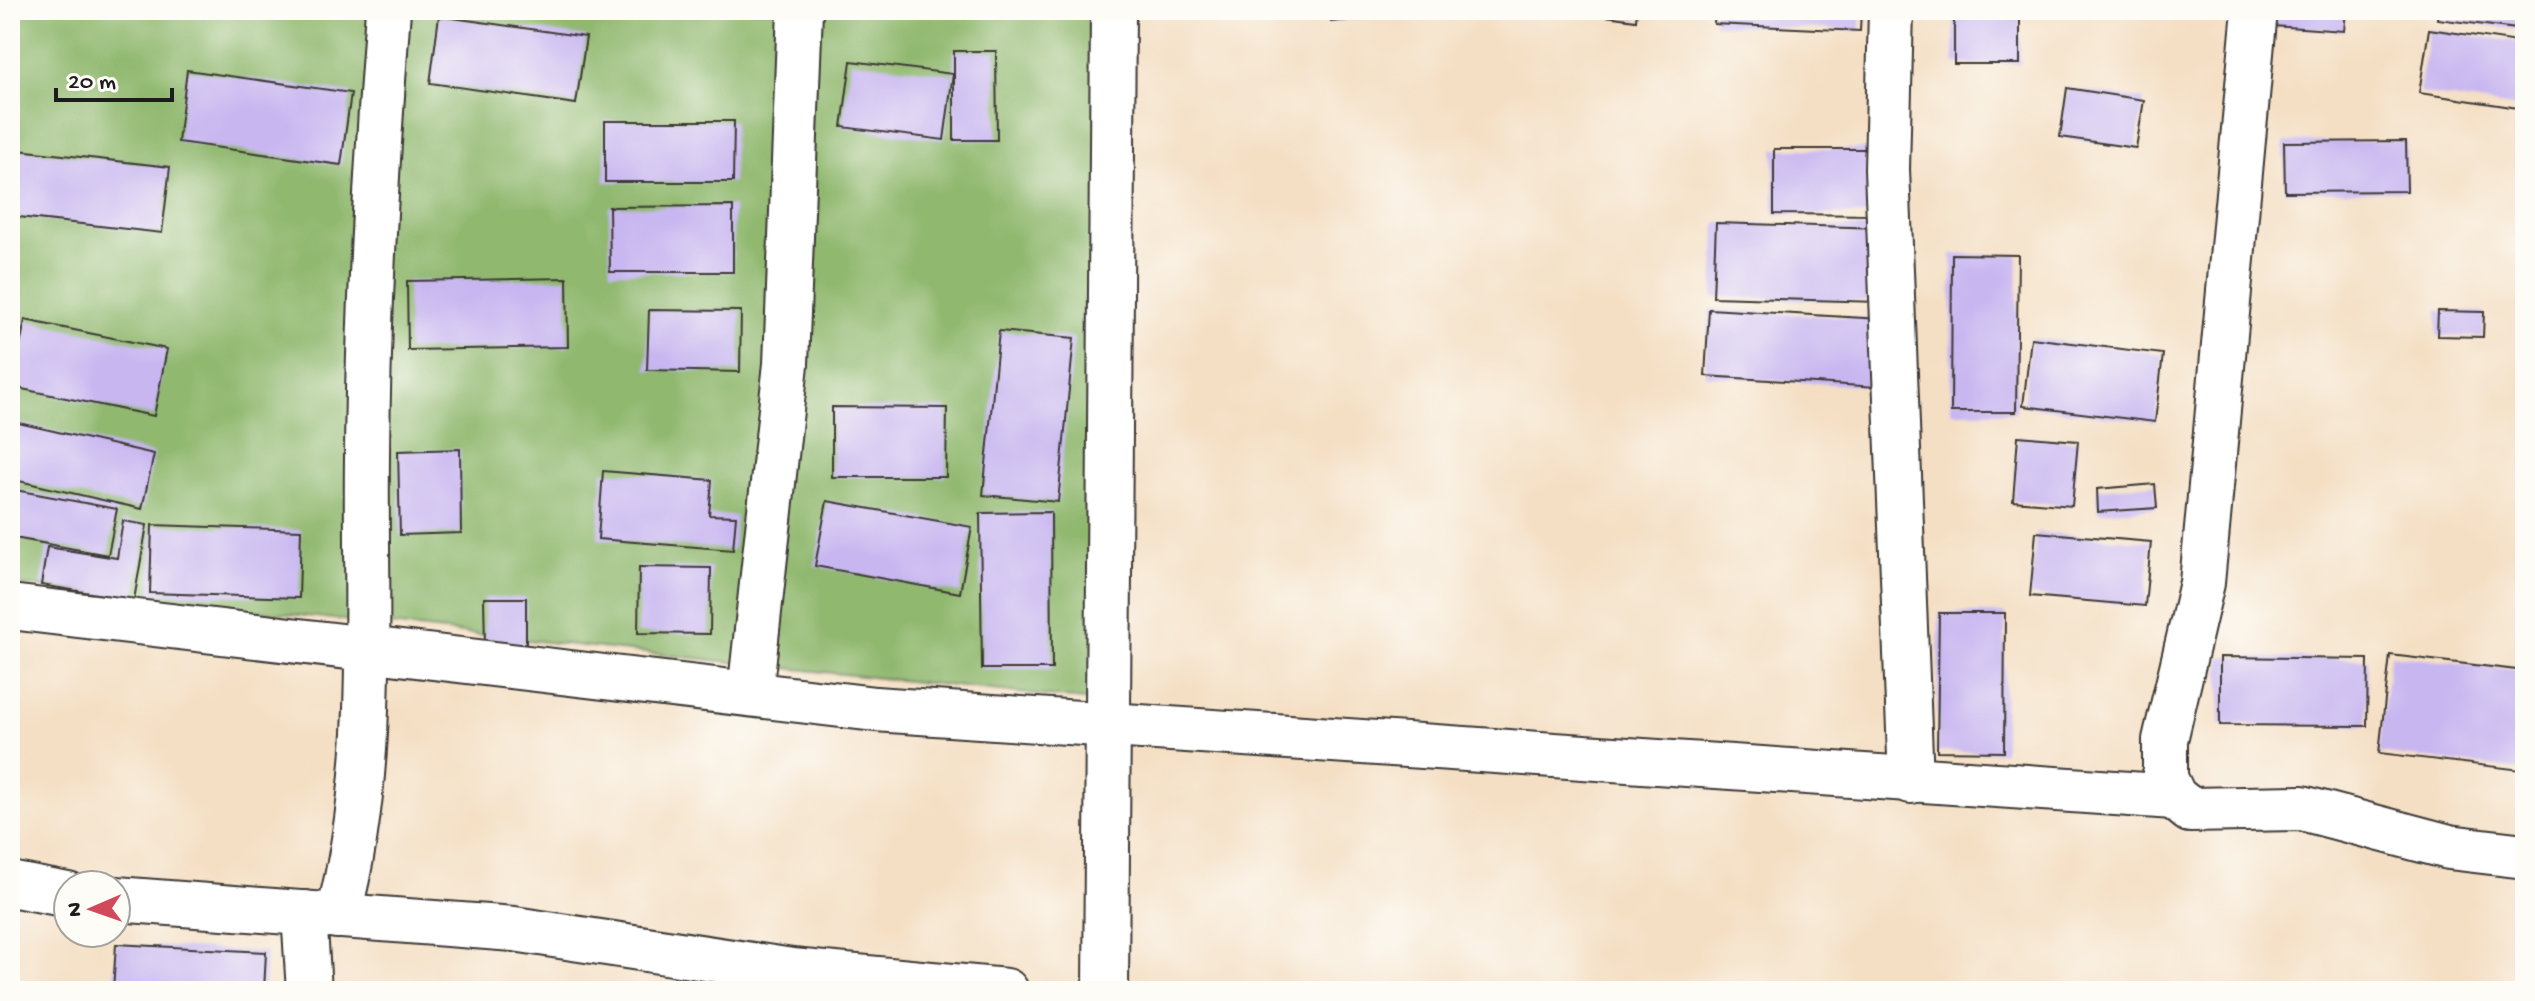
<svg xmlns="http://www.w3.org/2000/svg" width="2535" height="1001" font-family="'Gochi Hand',sans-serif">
<rect width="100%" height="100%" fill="#fdfcf7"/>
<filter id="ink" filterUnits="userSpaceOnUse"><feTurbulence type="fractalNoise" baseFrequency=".0125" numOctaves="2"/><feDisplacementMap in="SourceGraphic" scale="16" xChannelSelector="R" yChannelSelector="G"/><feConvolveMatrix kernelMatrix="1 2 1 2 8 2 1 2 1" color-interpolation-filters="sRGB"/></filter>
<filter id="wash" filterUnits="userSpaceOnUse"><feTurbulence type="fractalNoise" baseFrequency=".006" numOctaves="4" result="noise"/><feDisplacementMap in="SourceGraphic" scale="32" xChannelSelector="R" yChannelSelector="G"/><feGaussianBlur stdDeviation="1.8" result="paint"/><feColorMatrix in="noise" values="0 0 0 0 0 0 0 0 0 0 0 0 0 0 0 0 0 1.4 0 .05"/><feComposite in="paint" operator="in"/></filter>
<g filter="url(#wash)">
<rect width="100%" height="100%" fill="#f4dfc4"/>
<polygon fill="#90b86e" stroke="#566a45" stroke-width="2" points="10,10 1107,10 1111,703 10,584"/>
<g id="blocks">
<g fill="#c7b6f0">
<polygon points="1330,10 1367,10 1368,18 1331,22"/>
<polygon points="1561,10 1637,10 1636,20"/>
<polygon points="1715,10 1861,10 1860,31 1714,24"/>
<rect x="1954" y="10" width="66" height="54"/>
<polygon points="2274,10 2346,10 2344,31 2273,26"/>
<polygon points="2438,10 2525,10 2525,30 2437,19"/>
<polygon points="439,16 586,37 576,104 430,83"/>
<polygon points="2429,29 2525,43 2525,109 2419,93"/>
<polygon points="954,51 996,51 997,140 954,140"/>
<polygon points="851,61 953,74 944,140 842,127"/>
<polygon points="187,70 351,93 341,165 178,142"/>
<polygon points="2067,88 2144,100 2136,148 2060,137"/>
<polygon points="605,121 734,121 733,182 605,182"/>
<polygon points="2406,141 2407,191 2285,192 2284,142"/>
<polygon points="1774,149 1884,149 1883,215 1774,214"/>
<polygon points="18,150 170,167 162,233 10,216"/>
<polygon points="733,206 733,272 610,272 609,207"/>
<polygon points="1716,223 1881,228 1878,302 1713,297"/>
<polygon points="1952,254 2018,255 2016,412 1951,412"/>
<polygon points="567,278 568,347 408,350 407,281"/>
<polygon points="1709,309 1881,319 1877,387 1705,376"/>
<polygon points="649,310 741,311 740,372 647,370"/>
<polygon points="2438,311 2484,312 2483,337 2437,336"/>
<polygon points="25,320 167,349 154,416 12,387"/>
<polygon points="999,331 1074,338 1058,502 983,495"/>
<polygon points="2031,338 2163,354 2155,422 2023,406"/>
<polygon points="832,407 947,408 946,477 832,477"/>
<polygon points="10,421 154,454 142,509 10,479"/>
<polygon points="2018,436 2078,441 2072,506 2013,501"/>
<polygon points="460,449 461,533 400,535 398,451"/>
<polygon points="603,471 712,480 709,515 736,516 733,550 598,539"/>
<polygon points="2155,484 2157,508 2098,512 2097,489"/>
<polygon points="10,489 117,509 108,555 14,538 10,551"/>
<polygon points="827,501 972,527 960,593 815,566"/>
<polygon points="1051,512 1052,669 982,669 980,513"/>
<polygon points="123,521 147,525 134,600 41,585 47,547 117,558"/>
<polygon points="152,525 301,530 299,598 150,593"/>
<polygon points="2036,532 2151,542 2145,606 2030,596"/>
<polygon points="639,567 711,568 710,634 638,633"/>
<polygon points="484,598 526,598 526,644 485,645"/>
<polygon points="1939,613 2005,613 2004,752 1937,751"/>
<polygon points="2390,655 2525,671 2521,770 2379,753"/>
<polygon points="2220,657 2368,659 2367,726 2220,725"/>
<polygon points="116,944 266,952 264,991 113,991"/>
</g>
</g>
</g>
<g filter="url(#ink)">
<use href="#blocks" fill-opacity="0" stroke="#3c3935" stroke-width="2"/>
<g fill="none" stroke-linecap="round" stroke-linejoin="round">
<g stroke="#3c3935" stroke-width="48">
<g id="minor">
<polyline points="1891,10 1887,169 1911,781"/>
<polyline points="2255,10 2202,583 2165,740 2165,778 2174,797 2190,810 2302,808 2449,847 2525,856"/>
<polyline points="10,607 875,709 2174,797"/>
<polyline points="750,694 786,364 800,10"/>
<polyline points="10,884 68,895"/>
<polyline points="116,899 514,929 792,971 1006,991"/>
<polyline points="304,913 309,991"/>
<path d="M338,916C378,767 365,611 367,458C368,309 377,159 388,10"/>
<polyline points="1106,991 1113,10"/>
</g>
</g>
<use href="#minor" stroke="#fff" stroke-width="44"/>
</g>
</g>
<rect width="2535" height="1001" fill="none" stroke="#fdfcf7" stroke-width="40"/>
<g transform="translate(92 909) rotate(268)"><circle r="38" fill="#fdfcf7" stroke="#a3a29f" stroke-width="2"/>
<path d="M0-6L14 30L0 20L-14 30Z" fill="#d1495b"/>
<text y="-12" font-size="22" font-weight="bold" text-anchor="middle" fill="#1c1c1c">N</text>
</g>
<path d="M56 88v12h116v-12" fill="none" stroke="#1c1c1c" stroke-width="4"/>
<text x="68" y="88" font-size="24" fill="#1c1c1c" stroke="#fdfcf7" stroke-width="6" paint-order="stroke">20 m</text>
</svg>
